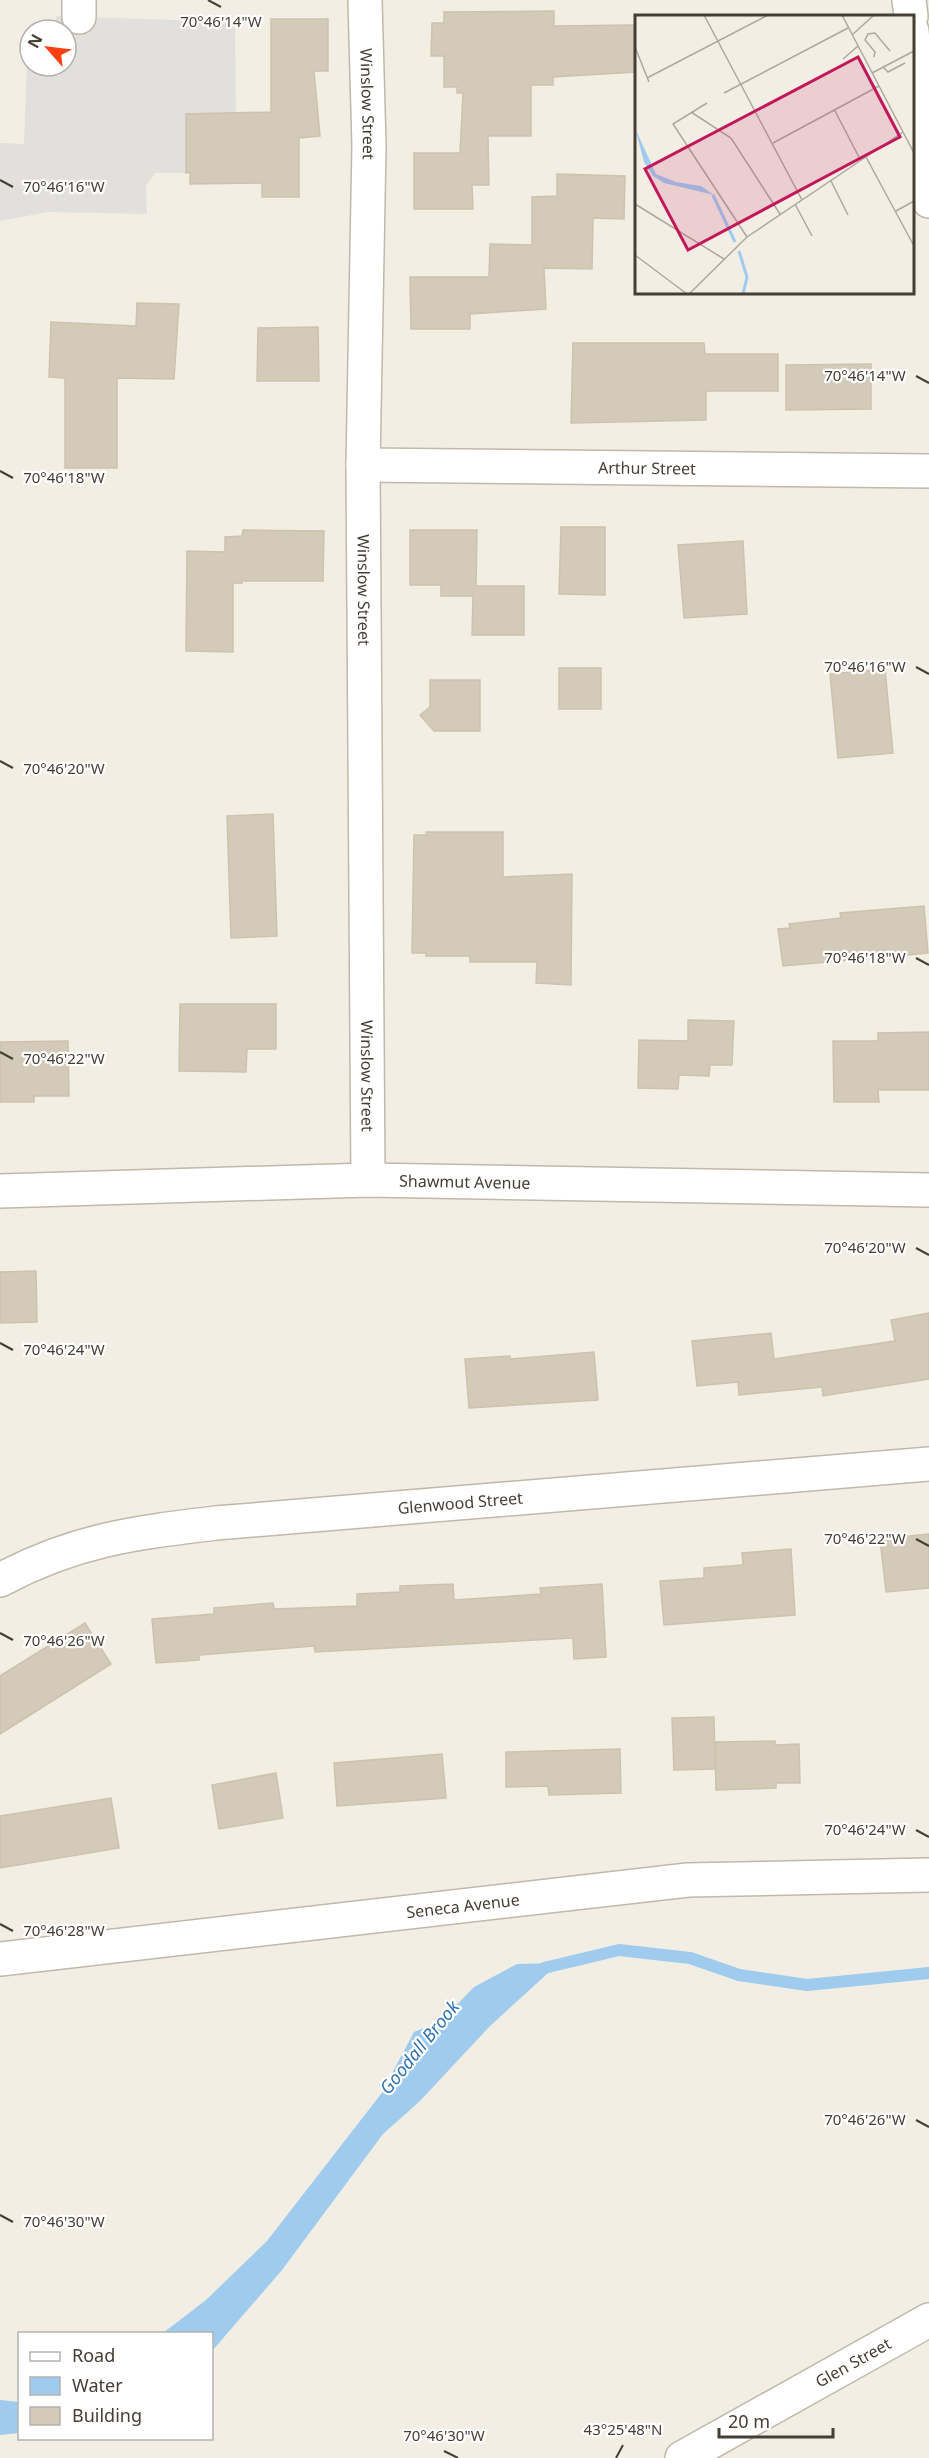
<svg xmlns="http://www.w3.org/2000/svg" width="929" height="2458" font-family="'Noto Sans',sans-serif">
<rect width="100%" height="100%" fill="#f2eee4"/>
<polygon fill="#e2e0dc" points="56,16 235,22 236,114 186,114 186,173 155,173 146,186 147,214 48,212 0,221 0,143 24,144 28,32 30,66 66,66 66,30 56,30"/>
<g fill="#9fcbef">
<polygon points="559,1963 490,2026 420,2101 383,2134 282,2270 212,2351 212,2334 163,2333 206,2300 267,2241 381,2094 414,2032 441,2021 474,1987 517,1964"/>
<polygon points="0,2400 19,2402 19,2433 0,2435"/>
</g>
<g fill="none" stroke-linecap="round" stroke-linejoin="round">
<polyline stroke="#9fcbef" stroke-width="12" points="544,1968 619,1950 690,1958 739,1975 807,1985 929,1973"/>
</g>
<g fill="#d3cab9" stroke="#cec2ac" stroke-width="1.5">
<polygon points="554,11 554,26 636,25 636,72 553,77 553,85 531,85 531,136 488,136 489,185 472,185 473,209 414,209 414,153 460,153 463,93 457,93 457,87 444,87 444,56 431,56 432,23 444,23 444,12"/>
<polygon points="271,19 328,19 328,71 314,71 320,136 299,138 299,197 262,197 262,183 190,184 190,172 186,173 186,114 271,112"/>
<polygon points="557,174 625,176 624,219 593,218 592,269 544,268 546,309 470,314 470,329 411,329 410,277 489,277 490,244 532,245 532,197 557,196"/>
<polygon points="137,303 179,304 174,379 117,378 117,468 65,468 65,378 49,377 51,322 136,326"/>
<polygon points="318,327 319,381 257,381 258,328"/>
<polygon points="573,343 704,343 705,354 778,354 778,391 706,391 706,420 571,423"/>
<polygon points="871,364 871,409 786,410 786,365"/>
<polygon points="561,527 605,527 605,595 559,594"/>
<polygon points="243,530 324,531 323,581 242,581 242,583 233,583 233,652 186,651 187,551 225,552 225,537 242,536"/>
<polygon points="410,530 477,530 476,586 524,586 524,635 472,635 473,596 441,596 441,585 410,585"/>
<polygon points="743,541 747,614 684,618 678,545"/>
<rect x="559" y="668" width="42" height="41"/>
<polygon points="885,669 893,753 838,758 830,674"/>
<polygon points="430,680 480,680 480,731 434,731 420,715 430,707"/>
<polygon points="273,814 277,936 231,938 227,816"/>
<polygon points="426,832 503,832 503,877 572,874 571,985 536,983 537,962 470,962 470,956 426,956 426,953 412,953 414,835 427,835"/>
<polygon points="924,906 928,953 783,966 778,929 790,928 789,924 841,918 840,913"/>
<polygon points="180,1004 276,1004 276,1049 247,1049 246,1072 179,1071"/>
<polygon points="688,1020 734,1021 732,1065 710,1065 709,1076 679,1075 678,1089 638,1088 639,1040 688,1041"/>
<polygon points="929,1032 929,1090 878,1090 879,1102 834,1102 833,1041 878,1041 878,1033"/>
<polygon points="68,1041 69,1096 34,1096 34,1102 0,1102 0,1042"/>
<polygon points="36,1271 37,1322 0,1323 0,1272"/>
<polygon points="929,1313 929,1379 823,1396 822,1387 739,1395 738,1382 697,1386 692,1341 771,1333 774,1359 895,1341 891,1320"/>
<polygon points="594,1352 598,1400 469,1408 465,1359 510,1356 510,1359"/>
<polygon points="929,1534 929,1588 886,1592 880,1539"/>
<polygon points="791,1549 795,1615 664,1625 660,1581 704,1578 704,1568 743,1565 742,1553"/>
<polygon points="453,1584 454,1600 541,1594 540,1588 602,1584 606,1657 574,1659 573,1638 315,1652 314,1646 199,1655 199,1660 156,1663 152,1619 214,1614 214,1608 273,1603 274,1609 357,1606 357,1594 400,1592 400,1586"/>
<polygon points="85,1623 111,1664 0,1734 0,1676"/>
<polygon points="714,1717 715,1769 674,1770 672,1718"/>
<polygon points="775,1741 775,1745 799,1744 800,1783 776,1783 776,1788 716,1790 715,1742"/>
<polygon points="620,1749 621,1793 549,1795 548,1786 506,1787 506,1752"/>
<polygon points="442,1754 446,1798 337,1806 334,1763"/>
<polygon points="276,1773 283,1818 219,1829 212,1785"/>
<polygon points="111,1798 119,1848 0,1868 0,1816"/>
</g>
<g fill="none" stroke-linecap="round" stroke-linejoin="round">
<g stroke="#c0b9a9" stroke-width="36">
<g id="minor">
<path id="s1" d="M365,0L369,146L363,465L368,1180"/>
<polyline points="909,0 911,16"/>
<polyline points="79,17 79,0"/>
<polyline points="912,31 929,201"/>
<path id="s2" d="M363,465L929,471"/>
<path id="s3" d="M0,1191L368,1180L929,1190"/>
<path id="s4" d="M0,1580C75,1540 133,1533 216,1523L929,1464"/>
<path id="s5" d="M0,1959L688,1880L929,1875"/>
<path id="s6" d="M682,2458L929,2320"/>
</g>
</g>
<use href="#minor" stroke="#fff" stroke-width="33"/>
</g>
<path fill="none" stroke="#443e34" stroke-width="2" d="M208,0L221,7M0,180L13,187M916,376L929,383M0,471L13,478M916,667L929,674M0,761L13,768M916,958L929,965M0,1052L13,1059M916,1248L929,1255M0,1343L13,1350M916,1539L929,1546M0,1633L13,1640M916,1830L929,1837M0,1924L13,1931M916,2120L929,2127M0,2215L13,2222M444,2451L458,2458M616,2458L623,2445"/>
<g text-anchor="middle" dominant-baseline="central" stroke-width="4.5" stroke-linejoin="round" paint-order="stroke">
<g font-size="16" fill="#443e34" stroke="#fff">
<text stroke="none"><textPath href="#s1" startOffset="104">Winslow Street</textPath></text>
<text stroke="none"><textPath href="#s2" startOffset="284">Arthur Street</textPath></text>
<text stroke="none"><textPath href="#s1" startOffset="590">Winslow Street</textPath></text>
<text stroke="none"><textPath href="#s1" startOffset="1076">Winslow Street</textPath></text>
<text stroke="none"><textPath href="#s3" startOffset="465">Shawmut Avenue</textPath></text>
<text stroke="none"><textPath href="#s4" startOffset="470">Glenwood Street</textPath></text>
<text stroke="none"><textPath href="#s5" startOffset="466">Seneca Avenue</textPath></text>
<text stroke="none"><textPath href="#s6" startOffset="196">Glen Street</textPath></text>
</g>
<g font-size="18" font-style="italic" fill="#2e72ae" stroke="#fff">
<text transform="translate(419 2047) rotate(-51)">Goodall Brook</text>
</g>
</g>
<g transform="translate(635 15)">
<rect width="279" height="279" fill="#f2eee4"/>
<path d="M0,113L21,159L41,167L66,171L79,180L29,168L18,161L9,147Z" fill="#9fcbef"/>
<path fill="none" stroke="#9fcbef" stroke-width="3" d="M78,180L100,227M104,236L112,262L108,279"/>
<path fill="none" stroke="#aca89e" stroke-width="1.5" d="M69,0L167,185M207,0L279,138M217,20L239,0M0,32L14,67M239,42L240,37L230,25L233,19L240,18L255,36M208,44L223,31M248,52L253,57L270,48M237,58L279,36M12,63L133,0M89,78L213,13M72,88L38,109L112,222M199,94L226,146M56,97L96,123L145,199M138,128L244,71M231,142L279,231M196,166L213,200M0,189L89,244M160,189L177,221M261,196L279,186M0,240L52,279M54,279L112,222L268,117"/>
<path fill="#c2185b" fill-opacity="0.15" stroke="#c2185b" stroke-width="3" d="M223,42L265,122L53,235L10,154Z"/>
<rect width="279" height="279" fill="none" stroke="#443e34" stroke-width="3"/>
</g>
<g font-size="15" text-anchor="middle" fill="#443e34" stroke="#fff" stroke-width="4.5" stroke-linejoin="round" paint-order="stroke">
<text x="221" y="27">70°46'14"W</text>
<text x="64" y="192">70°46'16"W</text>
<text x="865" y="381">70°46'14"W</text>
<text x="64" y="483">70°46'18"W</text>
<text x="865" y="672">70°46'16"W</text>
<text x="64" y="774">70°46'20"W</text>
<text x="865" y="963">70°46'18"W</text>
<text x="64" y="1064">70°46'22"W</text>
<text x="865" y="1253">70°46'20"W</text>
<text x="64" y="1355">70°46'24"W</text>
<text x="865" y="1544">70°46'22"W</text>
<text x="64" y="1646">70°46'26"W</text>
<text x="865" y="1835">70°46'24"W</text>
<text x="64" y="1936">70°46'28"W</text>
<text x="865" y="2125">70°46'26"W</text>
<text x="64" y="2227">70°46'30"W</text>
<text x="623" y="2435">43°25'48"N</text>
<text x="444" y="2441">70°46'30"W</text>
</g>
<rect x="18" y="2332" width="195" height="108" fill="#ffffff" stroke="#b4b2ae" stroke-width="1.5"/>
<rect x="30" y="2352" width="30" height="9" fill="#ffffff" stroke="#b4b2ae" stroke-width="1.5"/>
<text x="72" y="2362" font-size="18" fill="#443e34">Road</text>
<rect x="30" y="2377" width="30" height="18" fill="#9fcbef" stroke="#b4b2ae" stroke-width="1.5"/>
<text x="72" y="2392" font-size="18" fill="#443e34">Water</text>
<rect x="30" y="2407" width="30" height="18" fill="#d3cab9" stroke="#b4b2ae" stroke-width="1.5"/>
<text x="72" y="2422" font-size="18" fill="#443e34">Building</text>
<g transform="translate(48 48) rotate(298)"><circle r="28" fill="#ffffff" stroke="#b4b2ae" stroke-width="1.5"/>
<path d="M0-4.5L10 22L0 15L-10 22Z" fill="#f94114"/>
<text y="-9" font-size="16" font-weight="bold" text-anchor="middle" fill="#443e34">N</text>
</g>
<path d="M719 2428v9h114v-9" fill="none" stroke="#443e34" stroke-width="3"/>
<text x="728" y="2428" font-size="18" fill="#443e34" stroke="#ffffff" stroke-width="4.5" paint-order="stroke">20 m</text>
</svg>
